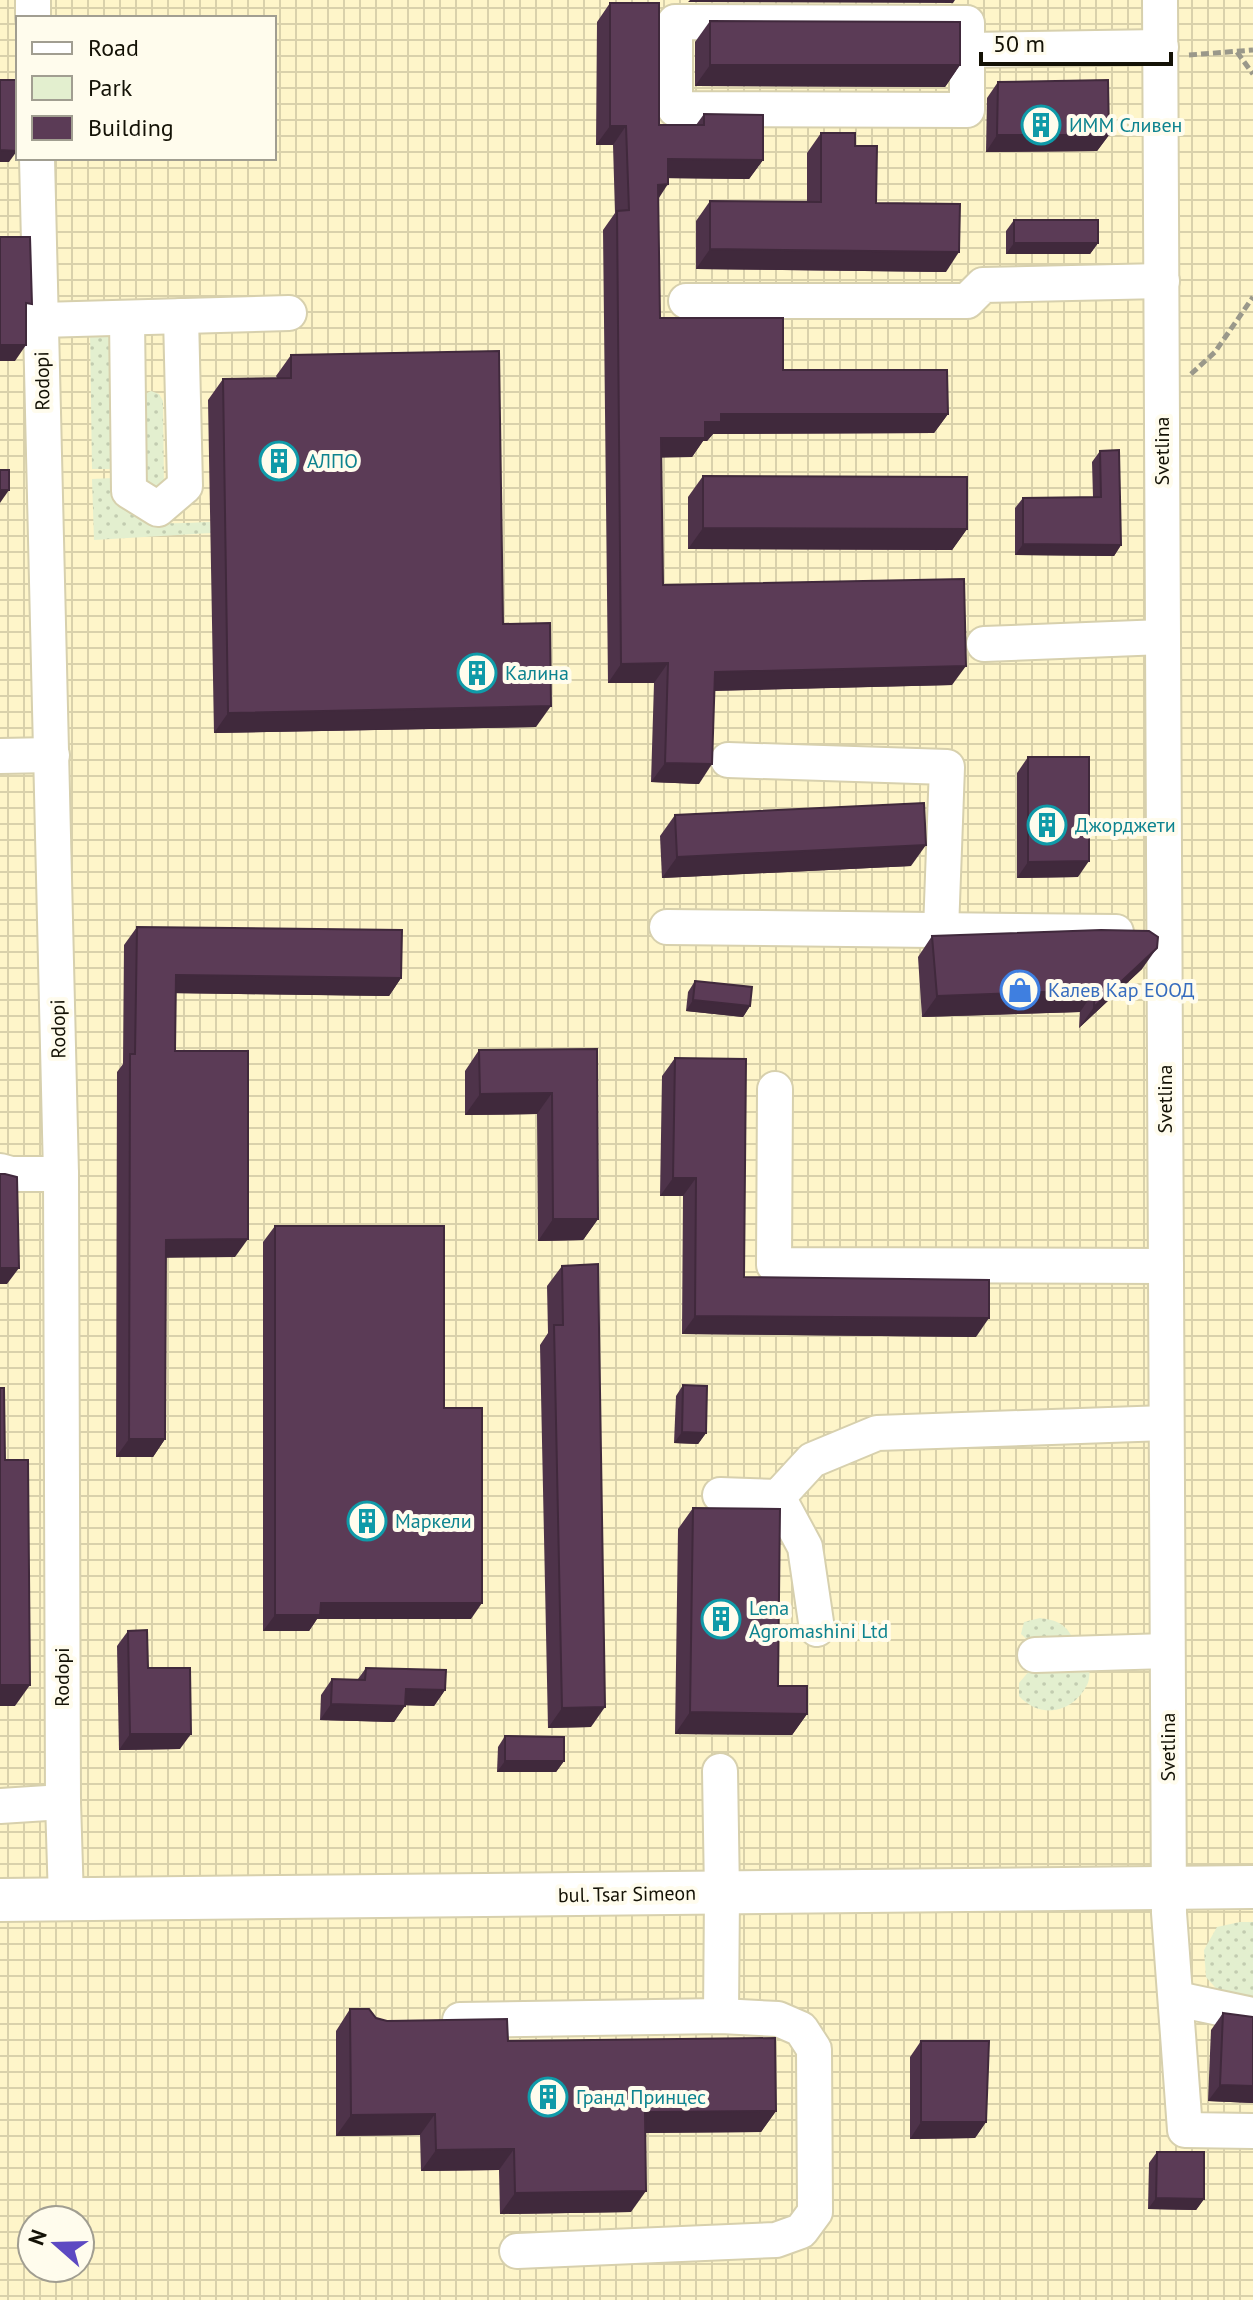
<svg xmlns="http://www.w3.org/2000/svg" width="1253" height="2300" font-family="'PT Sans',sans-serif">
<defs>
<pattern id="industrial-grid" width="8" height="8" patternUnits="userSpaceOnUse" patternTransform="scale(2)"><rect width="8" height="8" fill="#fef5c9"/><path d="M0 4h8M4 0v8" fill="none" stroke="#d9d1ab"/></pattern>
<pattern id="green-dots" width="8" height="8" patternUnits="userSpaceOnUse" patternTransform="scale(2)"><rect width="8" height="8" fill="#e3efcf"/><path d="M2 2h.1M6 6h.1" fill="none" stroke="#c2ccb0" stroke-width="1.8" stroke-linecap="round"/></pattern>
</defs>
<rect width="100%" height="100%" fill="#fffced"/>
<path fill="url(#industrial-grid)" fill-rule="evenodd" d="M0,0H1253V2300H0ZM18,18H274V158H18ZM32,2220H80V2268H32Z"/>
<g fill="url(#green-dots)">
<polygon points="90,331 111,334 114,469 92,469"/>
<polygon points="151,391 159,394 163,401 164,489 145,495 145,394"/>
<path d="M114,478C118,532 169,523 210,522L211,533L94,540L92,479Z"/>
<path d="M1040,1618C1054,1620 1063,1622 1071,1635L1065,1641L1031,1643L1021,1634L1024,1622Z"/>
<path d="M1090,1666C1089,1672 1090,1680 1087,1685C1072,1714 1040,1719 1019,1696V1683L1030,1670Z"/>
<polygon points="1240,1922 1253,1922 1253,2000 1221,1994 1206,1977 1204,1950 1217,1927"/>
</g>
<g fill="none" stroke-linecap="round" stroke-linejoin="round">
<g stroke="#d7d0ad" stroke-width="38">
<g id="minor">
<polyline points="33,0 33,18"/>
<polyline points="1160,0 1169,1913 1185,2130 1253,2131"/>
<polygon points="675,22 967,23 967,110 675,109"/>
<polyline points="967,50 1161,47"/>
<polyline points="37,158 61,1174 63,1802 66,1900"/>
<polyline points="686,301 967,301 983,285 1162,281"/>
<polyline points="127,318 129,491 158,509 185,486 181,316"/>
<polyline points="41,320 289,313"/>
<polyline points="984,644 1163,637"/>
<polyline points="0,756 52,755"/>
<polyline points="728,760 947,767 941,930"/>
<polyline points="667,927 1116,932"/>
<polyline points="775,1089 774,1265 1166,1266"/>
<polyline points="0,1171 11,1174 61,1174"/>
<polyline points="720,1495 778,1497 812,1460 877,1433 1166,1423"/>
<polyline points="778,1497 805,1547 817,1629"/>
<polyline points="1035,1655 1167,1651"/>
<polyline points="720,1771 722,1893 721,2016"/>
<polyline points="0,1806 63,1802"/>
<polyline points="1177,1999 1253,2015"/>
<polyline points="460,2020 721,2016 778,2019 801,2029 814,2049 815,2212 801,2231 776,2240 517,2251"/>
</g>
</g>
<g stroke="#d7d0ad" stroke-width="46">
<polyline id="major" points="0,1900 1253,1887"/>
</g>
<g stroke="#9a988a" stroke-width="5" stroke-dasharray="8 4" stroke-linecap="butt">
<polyline points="1237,52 1253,74"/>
<polyline points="1189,55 1253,50"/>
<polyline points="1191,374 1215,352 1253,297"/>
</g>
<use href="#minor" stroke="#fff" stroke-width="34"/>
<use href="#major" stroke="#fff" stroke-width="42"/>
</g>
<g fill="#4e334a">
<polygon points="610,3 659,125 696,125 704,114 763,160 749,179 668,178 658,199 660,318 783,370 948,414 934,433 713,434 707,441 703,441 692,457 661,457 663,585 952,685 714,691 699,784 651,782 654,683 608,683 603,230 615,213 613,145 596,145 597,22"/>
<polygon points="710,21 960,65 945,87 695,86 695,42"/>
<polygon points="998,82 1109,135 1097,151 986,152 987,98"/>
<polygon points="821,133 855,146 876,203 946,272 696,269 696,221 710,201 807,202 807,153"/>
<polygon points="1014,220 1098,243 1090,254 1006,254 1006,231"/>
<polygon points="291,355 536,727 214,733 208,400 223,379 277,378 276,376"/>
<polygon points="1100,451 1121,545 1114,556 1015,555 1015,508 1023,498 1093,497 1092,462"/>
<polygon points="703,476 967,529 952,550 688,549 688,497"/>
<polygon points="1028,757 1078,877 1017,878 1017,773"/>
<polygon points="675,815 911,866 662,878 660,836"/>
<polygon points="137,927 401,978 389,996 175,993 175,1051 235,1257 166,1257 165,1439 153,1457 116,1457 117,1072 123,1064 124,945"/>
<polygon points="932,936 1142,969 1079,1028 1080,1012 922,1017 918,957"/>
<polygon points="695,981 750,1006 743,1017 686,1011 688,992"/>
<polygon points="597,1049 598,1219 583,1240 538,1241 537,1114 465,1115 465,1071 479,1050"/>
<polygon points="675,1058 744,1277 976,1337 682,1334 683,1196 660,1196 662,1076"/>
<polygon points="275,1226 444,1408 471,1619 317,1619 309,1631 263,1631 263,1242"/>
<polygon points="562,1266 591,1727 548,1728 540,1345 548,1333 547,1286"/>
<polygon points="683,1385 706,1433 698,1444 674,1443 676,1396"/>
<polygon points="693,1508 778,1686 807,1714 792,1735 675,1734 678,1529"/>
<polygon points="128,1631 148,1668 180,1749 119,1750 117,1646"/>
<polygon points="366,1668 445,1690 434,1706 405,1705 394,1722 320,1720 321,1695 332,1679 358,1679"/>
<polygon points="505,1736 564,1761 556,1772 497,1772 498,1747"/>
<polygon points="350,2009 387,2021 508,2041 776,2111 761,2132 645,2133 631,2212 500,2214 499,2170 421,2171 420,2135 336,2136 336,2031"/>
<polygon points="1223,2013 1253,2017 1253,2103 1208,2101 1211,2030"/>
<polygon points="921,2041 986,2122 975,2138 910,2139 910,2057"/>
<polygon points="1157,2152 1204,2199 1196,2210 1148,2209 1149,2163"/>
</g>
<g fill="#40293c">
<polygon points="690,0 955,0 953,3 688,2"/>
<polygon points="710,65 960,65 945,87 695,86"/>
<polygon points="610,126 626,126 613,145 596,145"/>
<polygon points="997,135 1109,135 1097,151 986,152"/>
<polygon points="0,150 17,151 9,162 0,162"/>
<polygon points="668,159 763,160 749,179 654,178"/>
<polygon points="668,184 655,204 658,185"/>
<polygon points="1014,243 1098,243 1090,254 1006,254"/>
<polygon points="710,249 959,252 946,272 696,269"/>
<polygon points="0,345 26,345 15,361 0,361"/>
<polygon points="721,414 948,414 934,433 713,434 707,441 703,441 692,457 648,458 661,438 705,422"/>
<polygon points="0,490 9,490 0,503"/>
<polygon points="703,528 967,529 952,550 688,549"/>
<polygon points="1023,544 1121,545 1114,556 1015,555"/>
<polygon points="668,663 654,683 608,683 621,664"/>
<polygon points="966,666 952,685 701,691 715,672"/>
<polygon points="551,706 536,727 214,733 228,713"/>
<polygon points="665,763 712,764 699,784 651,782"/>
<polygon points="926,845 911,866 662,878 677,857"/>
<polygon points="1089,861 1078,877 1017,878 1028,862"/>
<polygon points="1157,948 1142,969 1079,1028 1094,1007"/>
<polygon points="176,975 401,978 389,996 163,993"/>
<polygon points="1095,990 1080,1012 922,1017 937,996"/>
<polygon points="693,1000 750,1006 743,1017 686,1011"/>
<polygon points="552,1093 537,1114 465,1115 480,1094"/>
<polygon points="673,1178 696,1178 683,1196 660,1196"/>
<polygon points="553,1219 598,1219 583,1240 538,1241"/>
<polygon points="248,1239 235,1257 153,1258 166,1240"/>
<polygon points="0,1268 19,1268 7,1284 0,1284"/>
<polygon points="695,1316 989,1318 976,1337 682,1334"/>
<polygon points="682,1432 706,1433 698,1444 674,1443"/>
<polygon points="129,1439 165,1439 153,1457 116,1457"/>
<polygon points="321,1603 482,1603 471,1619 317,1619 309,1631 263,1631 275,1615"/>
<polygon points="0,1685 30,1685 15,1706 0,1706"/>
<polygon points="406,1689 445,1690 434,1706 394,1705"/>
<polygon points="331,1704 405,1706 394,1722 320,1720"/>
<polygon points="605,1707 591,1727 548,1728 562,1708"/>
<polygon points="690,1712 807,1714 792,1735 675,1734"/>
<polygon points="130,1734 191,1734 180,1749 119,1750"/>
<polygon points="505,1761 564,1761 556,1772 497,1772"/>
<polygon points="1220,2085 1253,2086 1253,2103 1208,2101"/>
<polygon points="776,2111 761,2132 630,2133 645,2112"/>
<polygon points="435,2114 420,2135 336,2136 351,2115"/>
<polygon points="921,2122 986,2122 975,2138 910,2139"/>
<polygon points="514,2149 499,2170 421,2171 436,2150"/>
<polygon points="646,2191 631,2212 500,2214 515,2193"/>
<polygon points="1156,2198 1204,2199 1196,2210 1148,2209"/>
</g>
<g fill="#5b3b56" stroke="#40293c" stroke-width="2">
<polygon points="610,3 659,3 659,125 704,125 704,114 763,115 763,160 668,159 668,184 658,185 660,318 783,318 783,370 947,370 948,414 721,414 721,422 705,422 705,438 661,438 663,585 964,579 966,666 715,672 712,764 665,763 668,663 621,664 617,211 629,210 626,126 610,126"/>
<polygon points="710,21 960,22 960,65 710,65"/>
<polygon points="0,80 18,80 17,151 0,150"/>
<polygon points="1108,80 1109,135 997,135 998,82"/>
<polygon points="821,133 855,133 855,146 877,146 876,203 960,204 959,252 710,249 710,201 821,202"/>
<rect x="1014" y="220" width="84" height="23"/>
<polygon points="0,237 30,237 32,304 26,303 26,345 0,345"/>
<polygon points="499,351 503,624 550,623 551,706 228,713 223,379 291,378 291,355"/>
<polygon points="1119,450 1121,545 1023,544 1023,498 1101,497 1100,451"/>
<rect x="0" y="470" width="9" height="20"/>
<polygon points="703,476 967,477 967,529 703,528"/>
<polygon points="1028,757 1089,757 1089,861 1028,862"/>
<polygon points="924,803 926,845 677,857 675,815"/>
<polygon points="137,927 402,930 401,978 176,975 175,1051 248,1051 248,1239 166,1240 165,1439 129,1439 130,1054 135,1054"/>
<polygon points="1101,930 1149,931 1158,937 1157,948 1094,1007 1095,990 937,996 932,936"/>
<polygon points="695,981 752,987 750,1006 693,1000"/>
<polygon points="597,1049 598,1219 553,1219 552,1093 480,1094 479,1050"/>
<polygon points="675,1058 746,1059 744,1277 989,1280 989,1318 695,1316 696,1178 673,1178"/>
<polygon points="0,1174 5,1174 17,1177 19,1268 0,1268"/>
<polygon points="275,1226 444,1226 444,1408 482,1408 482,1603 321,1603 320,1615 275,1615"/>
<polygon points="598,1264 605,1707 562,1708 554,1325 563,1325 562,1266"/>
<polygon points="683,1385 707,1386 706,1433 682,1432"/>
<polygon points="0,1388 4,1388 5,1460 28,1460 30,1685 0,1685"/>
<polygon points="693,1508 780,1509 778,1686 807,1686 807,1714 690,1712"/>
<polygon points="147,1630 148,1668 190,1668 191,1734 130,1734 128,1631"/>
<polygon points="366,1668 446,1670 445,1690 406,1689 405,1706 331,1704 332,1679 365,1680"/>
<polygon points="505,1736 564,1737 564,1761 505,1761"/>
<polygon points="350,2009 369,2009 376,2018 387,2021 507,2019 508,2041 775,2038 776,2111 645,2112 646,2191 515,2193 514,2149 436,2150 435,2114 351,2115"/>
<polygon points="1223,2013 1253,2017 1253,2086 1220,2085"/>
<polygon points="921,2041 989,2041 986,2122 921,2122"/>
<polygon points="1157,2152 1204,2152 1204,2199 1156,2198"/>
</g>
<defs>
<g id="building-ring" transform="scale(2)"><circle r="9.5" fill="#fffced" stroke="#0f9aa8" stroke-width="1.5"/><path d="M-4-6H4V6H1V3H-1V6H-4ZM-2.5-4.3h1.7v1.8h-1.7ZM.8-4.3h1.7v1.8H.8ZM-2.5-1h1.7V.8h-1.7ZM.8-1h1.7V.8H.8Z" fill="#0f9aa8"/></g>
<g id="shop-ring" transform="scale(2)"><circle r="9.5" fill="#fffced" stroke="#3f7fe0" stroke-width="1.5"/><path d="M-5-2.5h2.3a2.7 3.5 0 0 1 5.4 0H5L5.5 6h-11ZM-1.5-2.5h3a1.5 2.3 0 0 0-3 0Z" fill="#3f7fe0"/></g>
</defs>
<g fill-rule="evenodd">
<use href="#building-ring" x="1041" y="125"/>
<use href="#building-ring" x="279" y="461"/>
<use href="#building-ring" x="477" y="673"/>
<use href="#building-ring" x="1047" y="825"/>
<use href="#shop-ring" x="1020" y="990"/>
<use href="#building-ring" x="367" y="1521"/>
<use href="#building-ring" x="721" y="1619"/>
<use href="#building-ring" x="548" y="2097"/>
</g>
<g text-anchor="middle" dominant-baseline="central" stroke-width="8" stroke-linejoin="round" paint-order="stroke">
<g font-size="20" fill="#0d838f" stroke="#fffced" text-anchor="start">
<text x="1069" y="125">ИММ Сливен</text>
<text x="307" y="461">АЛПО</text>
<text x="505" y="673">Калина</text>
<text x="1075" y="825">Джорджети</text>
<text x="395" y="1521">Маркели</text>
<text x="749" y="1608">Lena<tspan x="749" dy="23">Agromashini Ltd</tspan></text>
<text x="576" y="2097">Гранд Принцес</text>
</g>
<g font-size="20" fill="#141206" stroke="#fffced">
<text transform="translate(42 381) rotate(-91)">Rodopi</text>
<text transform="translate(1162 451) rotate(-90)">Svetlina</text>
<text transform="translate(58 1029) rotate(-91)">Rodopi</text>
<text transform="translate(1165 1099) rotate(-90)">Svetlina</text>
<text transform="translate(62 1677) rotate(-90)">Rodopi</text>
<text transform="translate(1168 1747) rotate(-90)">Svetlina</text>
<text transform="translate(627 1894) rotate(-1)">bul. Tsar Simeon</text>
</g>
<g font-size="20" fill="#366cbe" stroke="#fffced" text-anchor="start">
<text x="1048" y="990">Калев Кар ЕООД</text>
</g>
</g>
<rect x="16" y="16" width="260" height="144" fill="#fffced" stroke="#a19e91" stroke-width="2"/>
<rect x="32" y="42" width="40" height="12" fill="#ffffff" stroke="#a19e91" stroke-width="2"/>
<text x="88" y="56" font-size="24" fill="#141206">Road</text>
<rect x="32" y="76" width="40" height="24" fill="#e3efcf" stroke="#a19e91" stroke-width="2"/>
<text x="88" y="96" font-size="24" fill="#141206">Park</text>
<rect x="32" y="116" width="40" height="24" fill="#5b3b56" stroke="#a19e91" stroke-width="2"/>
<text x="88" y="136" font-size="24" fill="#141206">Building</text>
<g transform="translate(56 2244) rotate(290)"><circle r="38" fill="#fffced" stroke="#a19e91" stroke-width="2"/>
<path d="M0-6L14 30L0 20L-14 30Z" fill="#5d49c2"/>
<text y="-12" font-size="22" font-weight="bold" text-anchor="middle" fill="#141206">N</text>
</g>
<path d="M981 52v12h190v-12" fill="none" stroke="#141206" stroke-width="4"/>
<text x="993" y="52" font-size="24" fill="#141206" stroke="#fffced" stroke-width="6" paint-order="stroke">50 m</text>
</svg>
